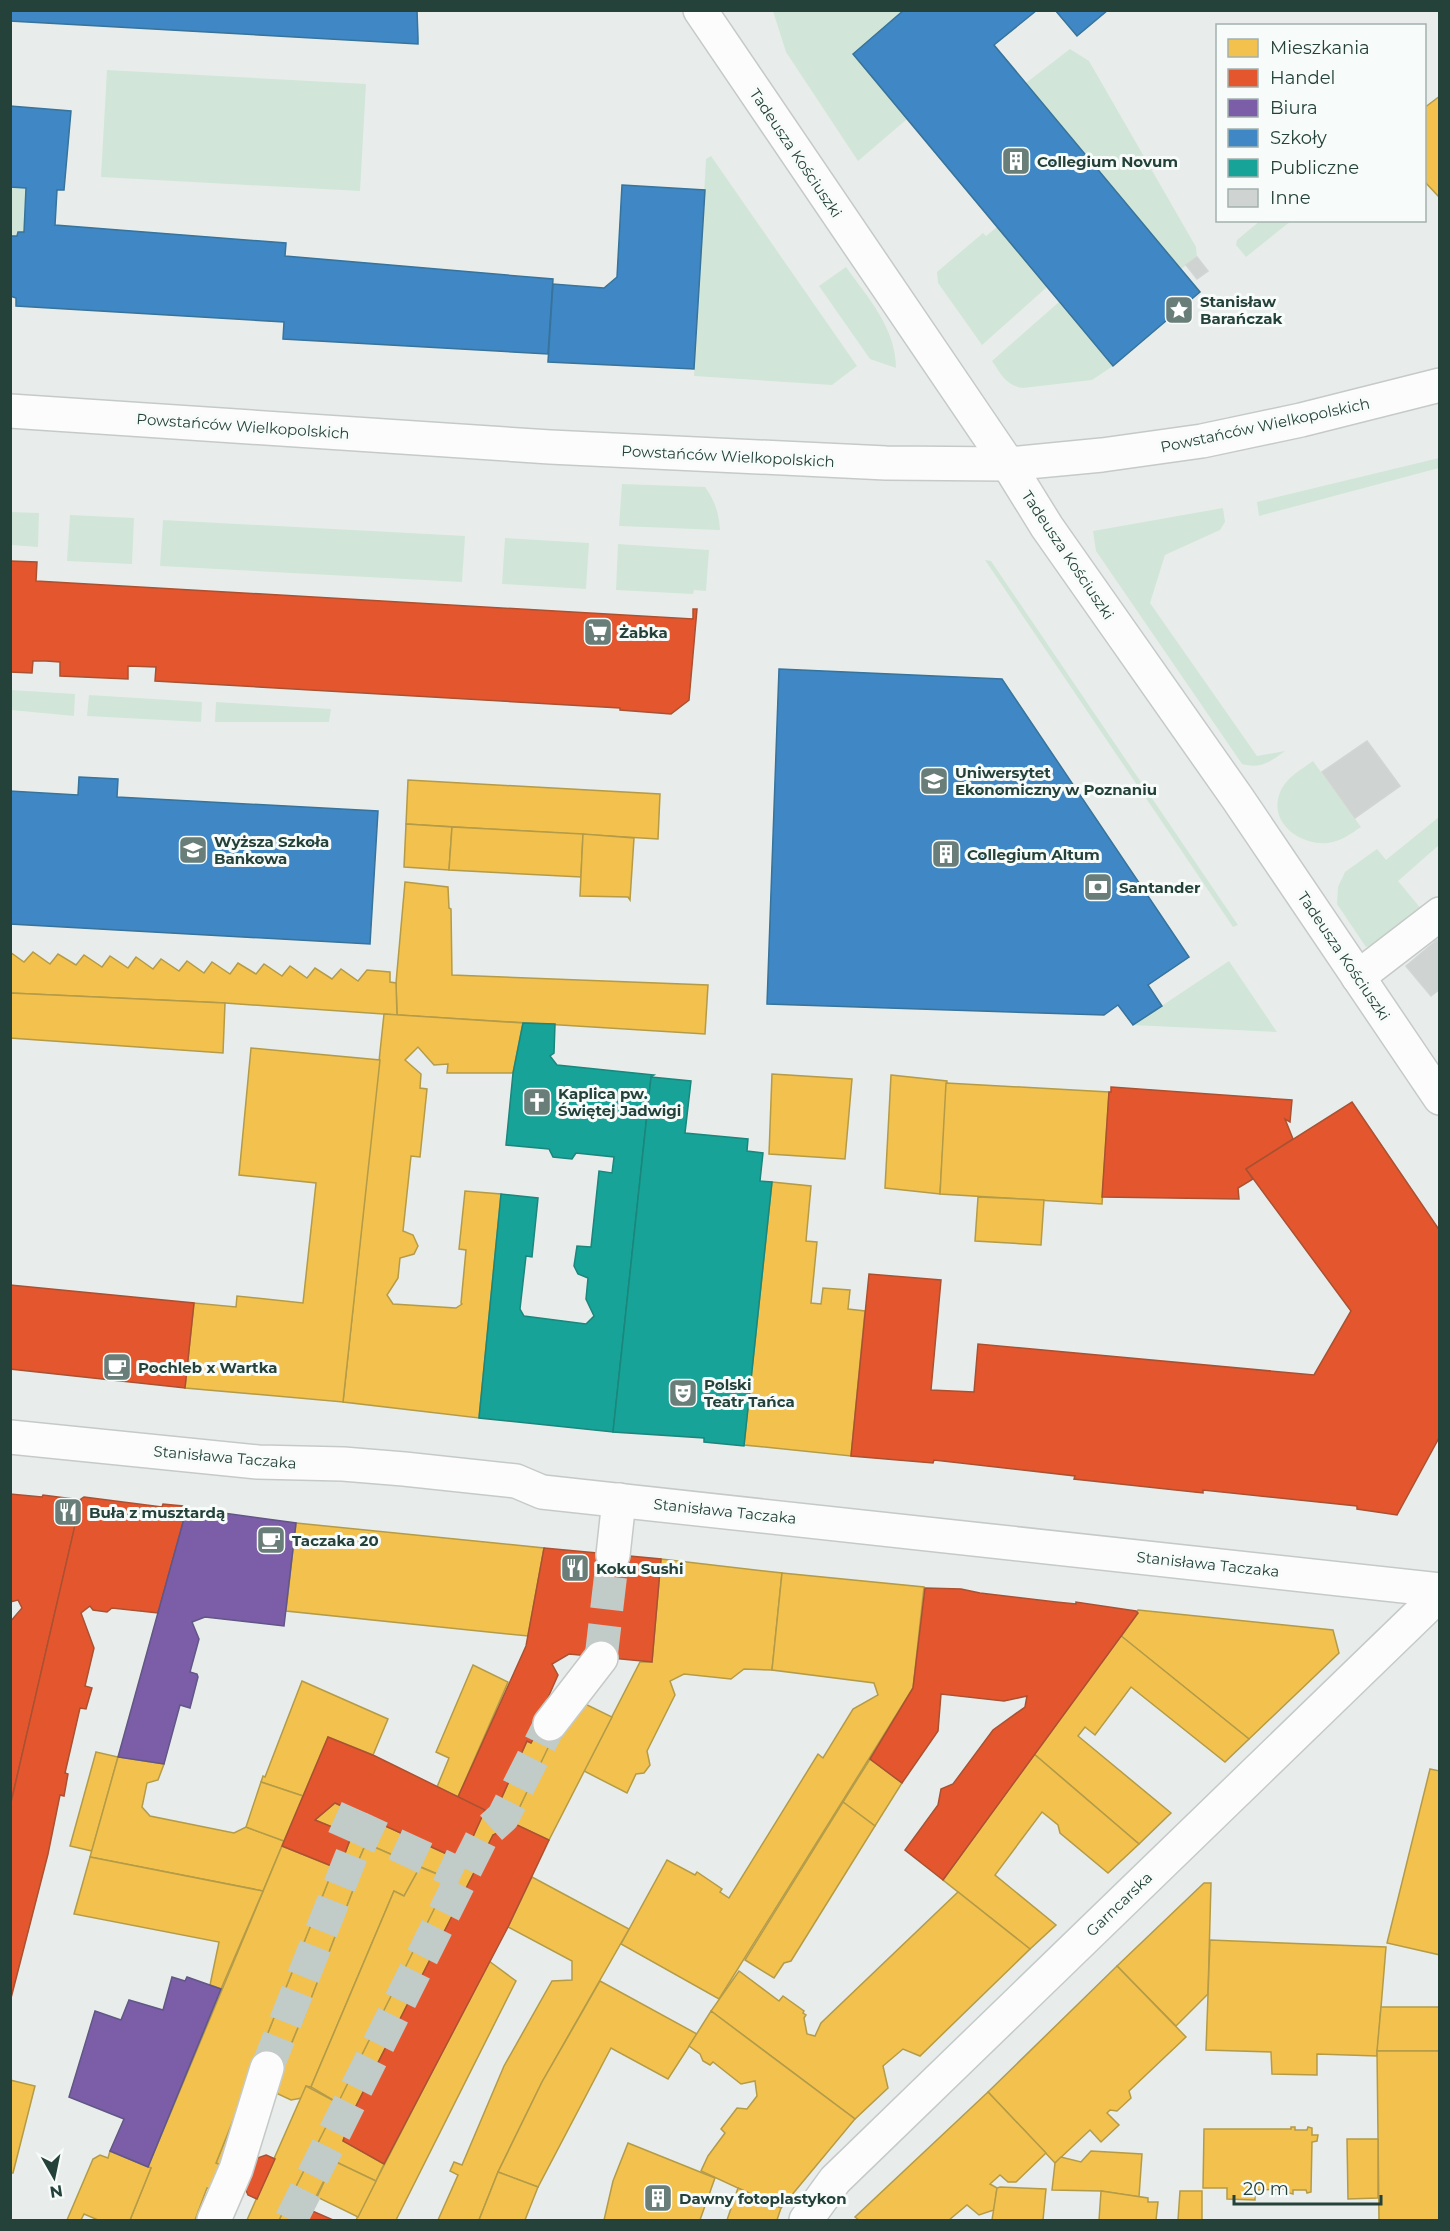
<svg xmlns="http://www.w3.org/2000/svg" width="1450" height="2231" font-family="Montserrat,sans-serif">
<rect width="100%" height="100%" fill="#e8edeb"/>
<g fill="#d1e6d8">
<polygon points="773,11 904,11 853,54 907,119 858,161 786,52"/>
<polygon points="1070,49 1089,61 1196,247 1197,257 1181,269 1026,83"/>
<polygon points="107,70 366,84 360,191 101,177"/>
<polygon points="711,156 857,366 832,385 694,376 706,159"/>
<polygon points="10,187 26,188 24,232 18,232 17,236 11,236"/>
<polygon points="1261,220 1291,221 1246,257 1236,245 1237,240"/>
<polygon points="997,227 1047,287 982,345 938,283 937,272 983,233 986,236"/>
<path d="M846,267C868,298 896,328 896,368L870,359L819,286Z"/>
<path d="M1059,302L1113,366L1092,380L1023,388C1006,386 1001,374 992,361Z"/>
<polygon points="1439,458 1439,468 1259,516 1257,502"/>
<path d="M622,484L705,487C715,501 719,513 720,530L619,526Z"/>
<path d="M1223,508L1225,522L1220,530L1165,555L1150,603L1257,756L1285,751C1270,762 1261,769 1242,764L1096,551L1093,531Z"/>
<polygon points="11,512 39,513 38,547 11,545"/>
<polygon points="70,515 134,518 132,564 67,561"/>
<polygon points="163,520 465,536 462,582 160,566"/>
<polygon points="505,538 589,543 586,589 502,584"/>
<polygon points="618,544 709,550 706,591 694,590 693,594 616,590"/>
<polygon points="985,560 991,561 1238,925 1233,927"/>
<polygon points="11,690 75,694 74,716 11,710"/>
<polygon points="89,695 202,702 201,722 87,716"/>
<polygon points="216,702 331,709 329,722 215,722"/>
<path d="M1313,761L1361,827C1351,834 1341,841 1328,843C1298,846 1265,820 1282,788C1289,776 1302,769 1313,761Z"/>
<polygon points="1439,817 1439,845 1398,881 1422,910 1381,943 1366,947 1337,904 1338,887 1345,872 1377,849 1386,860"/>
<polygon points="1229,961 1277,1032 1133,1025"/>
</g>
<g fill="#f2c14e" stroke="#b49b48" stroke-width="1.5">
<polygon points="1440,96 1440,198 1424,181 1424,108"/>
<polygon points="408,780 660,794 658,839 406,824"/>
<polygon points="406,824 452,827 449,870 404,867"/>
<polygon points="452,827 583,834 581,877 449,870"/>
<polygon points="583,834 634,838 630,900 628,897 580,896"/>
<polygon points="405,882 448,887 449,908 451,909 452,975 708,985 705,1034 397,1015 396,983"/>
<polygon points="10,952 24,962 33,952 50,964 58,954 76,965 84,955 102,967 110,956 128,968 136,957 153,969 161,959 179,971 187,961 204,973 212,962 230,974 238,963 256,974 264,964 282,976 290,966 307,978 315,968 332,979 341,969 358,981 367,970 390,972 390,982 396,983 397,1015 225,1003 10,993"/>
<polygon points="10,993 225,1003 223,1053 10,1038"/>
<polygon points="384,1014 523,1023 513,1073 447,1073 448,1064 434,1065 418,1047 405,1060 421,1074 420,1088 427,1089 420,1157 411,1156 403,1231 413,1235 418,1246 414,1254 400,1258 398,1278 387,1295 393,1304 456,1308 462,1304 461,1303 466,1250 459,1249 465,1191 501,1194 479,1418 343,1402"/>
<polygon points="251,1048 380,1060 343,1402 185,1388 194,1303 236,1307 237,1296 303,1303 316,1183 239,1175"/>
<polygon points="772,1074 852,1079 845,1159 769,1154"/>
<polygon points="891,1075 947,1081 940,1194 885,1188"/>
<polygon points="946,1083 1109,1092 1102,1204 940,1194"/>
<polygon points="772,1182 811,1186 806,1241 817,1242 811,1303 821,1304 823,1288 850,1290 848,1309 865,1311 851,1456 744,1445"/>
<polygon points="978,1197 1044,1200 1041,1245 975,1241"/>
<polygon points="296,1523 544,1548 528,1636 286,1611"/>
<polygon points="661,1559 782,1573 772,1670 744,1669 731,1679 684,1674 670,1681 675,1695 647,1751 650,1765 644,1773 636,1774 627,1793 584,1771 640,1662 652,1662"/>
<polygon points="782,1573 924,1587 913,1688 719,1999 621,1944 667,1860 695,1875 697,1872 722,1889 720,1892 729,1898 818,1754 823,1758 853,1709 878,1695 874,1683 772,1670"/>
<polygon points="1138,1610 1333,1630 1339,1653 1249,1739 1121,1636"/>
<polygon points="1120,1635 1249,1739 1225,1762 1131,1687 1095,1735 1085,1727 1078,1736 1171,1813 1139,1844 1034,1754"/>
<polygon points="473,1665 508,1682 458,1797 437,1787 449,1758 436,1752"/>
<polygon points="302,1681 388,1719 373,1755 328,1737 303,1796 261,1782 263,1776 265,1777"/>
<polygon points="579,1701 612,1717 549,1840 512,1823 568,1704"/>
<polygon points="543,1721 558,1727 512,1823 515,1824 493,1835 353,2112 343,2141 384,2164 376,2181 334,2161 304,2220 279,2220 449,1879 372,1846 364,1848 351,1878 357,1880 302,2022 300,2023 279,2073 226,2167 216,2163 334,1867 339,1869 350,1840 347,1833 315,1820 335,1803 462,1861 485,1810 494,1815 527,1741 531,1743"/>
<polygon points="96,1752 118,1757 92,1851 70,1846"/>
<polygon points="1034,1754 1139,1844 1108,1873 1060,1833 1058,1825 1042,1812 995,1875 1056,1925 1030,1949 943,1880"/>
<polygon points="118,1757 164,1764 158,1780 147,1783 142,1807 150,1816 234,1833 246,1827 284,1841 263,1891 90,1857"/>
<polygon points="870,1759 902,1783 875,1826 843,1802"/>
<polygon points="1430,1769 1440,1771 1440,1955 1387,1943"/>
<polygon points="261,1782 303,1796 284,1841 246,1827"/>
<polygon points="843,1802 875,1826 791,1961 784,1963 774,1978 745,1960"/>
<polygon points="282,1846 334,1867 216,2163 226,2167 217,2192 207,2188 195,2220 130,2220 151,2168 148,2167"/>
<polygon points="372,1846 420,1867 404,1896 394,1891 311,2087 306,2086 302,2098 291,2100 278,2094 274,2086 300,2023 302,2022 357,1880 351,1878 364,1848"/>
<polygon points="90,1857 263,1891 221,1989 210,1985 219,1942 74,1914"/>
<polygon points="420,1867 449,1879 338,2103 311,2087 394,1891 404,1896"/>
<polygon points="532,1877 629,1929 542,2082 498,2172 479,2220 438,2220 458,2175 450,2171 454,2162 462,2165 504,2066 552,1981 572,1980 572,1961 508,1927"/>
<polygon points="1204,1883 1211,1883 1208,1994 1176,2026 1117,1966"/>
<polygon points="958,1892 1030,1949 920,2056 903,2049 883,2066 888,2088 855,2119 711,2011 739,1971 779,2001 783,1996 804,2011 803,2013 806,2015 804,2018 807,2034 815,2036 821,2023"/>
<polygon points="1210,1940 1386,1947 1377,2056 1317,2054 1317,2075 1272,2074 1271,2052 1206,2050"/>
<polygon points="489,1961 516,1981 396,2220 356,2220"/>
<polygon points="1117,1966 1186,2037 1129,2091 1131,2098 1117,2111 1110,2110 1107,2113 1119,2125 1101,2142 1090,2130 1055,2163 988,2092"/>
<polygon points="600,1981 697,2034 668,2079 611,2048 538,2187 498,2172 542,2082"/>
<polygon points="1381,2007 1440,2007 1440,2051 1377,2051"/>
<polygon points="711,2011 855,2119 781,2208 701,2171 708,2156 725,2133 721,2129 737,2108 747,2109 757,2096 755,2081 741,2084 713,2062 710,2065 703,2061 700,2054 689,2046"/>
<polygon points="1377,2051 1440,2051 1440,2220 1379,2220"/>
<polygon points="10,2080 35,2086 13,2173 10,2173"/>
<polygon points="306,2086 338,2103 279,2220 247,2220"/>
<polygon points="988,2092 1046,2153 1016,2182 1008,2182 1000,2175 990,2184 997,2188 994,2210 979,2215 967,2205 949,2220 859,2220 855,2217"/>
<polygon points="1291,2127 1295,2127 1295,2130 1307,2130 1308,2127 1312,2128 1312,2135 1318,2135 1317,2141 1312,2142 1311,2192 1307,2193 1306,2190 1293,2190 1293,2194 1289,2193 1288,2189 1255,2190 1255,2200 1227,2199 1227,2188 1203,2188 1204,2129 1291,2129"/>
<polygon points="1347,2139 1378,2139 1378,2198 1348,2199"/>
<polygon points="628,2143 715,2178 700,2220 604,2220 613,2181"/>
<polygon points="110,2151 151,2168 130,2220 98,2220 84,2214 81,2220 67,2220 93,2159 100,2155 108,2158"/>
<polygon points="1091,2151 1142,2154 1139,2197 1101,2191 1052,2190 1055,2163 1061,2157 1081,2162"/>
<polygon points="334,2161 376,2181 358,2217 317,2197"/>
<polygon points="498,2172 538,2187 525,2220 479,2220"/>
<polygon points="1000,2187 1046,2189 1043,2220 992,2220 997,2188"/>
<polygon points="738,2188 781,2208 777,2220 727,2220"/>
<polygon points="1101,2191 1148,2198 1148,2202 1158,2202 1156,2220 1099,2220"/>
<polygon points="1180,2191 1202,2191 1202,2220 1178,2220"/>
</g>
<g fill="#e4572e" stroke="#aa5132" stroke-width="1.5">
<polygon points="10,561 37,562 36,581 693,619 693,609 697,609 689,700 671,714 620,710 620,708 155,681 156,667 128,666 128,679 60,676 60,662 46,661 33,661 32,673 10,672"/>
<polygon points="1111,1087 1292,1100 1290,1122 1285,1119 1293,1139 1246,1169 1253,1179 1238,1188 1239,1199 1102,1197 1109,1092 1111,1092"/>
<polygon points="1352,1102 1440,1231 1440,1436 1397,1515 1357,1509 1357,1506 1203,1490 1203,1493 1074,1479 1075,1476 934,1460 933,1463 851,1456 869,1274 941,1280 931,1390 974,1392 978,1344 1314,1375 1351,1311 1246,1169"/>
<polygon points="10,1285 194,1303 185,1388 10,1369"/>
<polygon points="10,1494 42,1497 43,1495 81,1500 10,1807 10,1622 22,1608 18,1600 10,1602"/>
<polygon points="84,1497 162,1507 163,1504 183,1506 183,1508 187,1508 158,1613 112,1608 107,1612 93,1610 90,1606 81,1613 94,1648 85,1686 92,1688 86,1709 80,1708 65,1773 68,1774 64,1796 60,1795 48,1854 10,2002 10,1807 81,1499"/>
<polygon points="544,1548 661,1559 652,1662 569,1654 552,1664 558,1675 539,1718 543,1721 531,1743 527,1741 494,1815 458,1797 526,1646"/>
<polygon points="925,1588 961,1589 980,1593 1056,1602 1076,1604 1076,1602 1136,1611 1138,1613 943,1880 905,1850 938,1805 941,1789 953,1784 993,1730 1025,1707 1027,1696 1004,1701 941,1694 938,1731 902,1783 870,1759 913,1688"/>
<polygon points="328,1737 375,1756 485,1810 462,1861 335,1803 315,1820 347,1833 350,1840 339,1869 282,1846"/>
<polygon points="515,1824 549,1840 508,1927 384,2164 343,2141 353,2112 493,1835"/>
<polygon points="266,2155 275,2159 257,2199 248,2195 242,2181 252,2160"/>
<polygon points="310,2210 333,2220 304,2220"/>
</g>
<g fill="#7b5ea7" stroke="#615686" stroke-width="1.5">
<polygon points="187,1508 296,1523 284,1626 205,1617 192,1622 199,1639 190,1672 197,1674 198,1677 190,1708 180,1705 164,1764 118,1757"/>
<polygon points="172,1977 185,1981 187,1977 221,1989 148,2167 110,2151 124,2119 69,2097 95,2011 121,2020 129,2000 163,2010"/>
</g>
<g fill="#3f88c5" stroke="#37739b" stroke-width="1.5">
<polygon points="10,10 417,10 418,38 418,44 10,21"/>
<polygon points="904,10 1037,10 994,45 1200,292 1113,366 853,54"/>
<polygon points="1055,10 1108,10 1077,36"/>
<polygon points="10,106 71,111 64,190 57,190 55,225 286,243 285,256 553,279 548,354 283,339 284,322 16,306 16,298 10,296 10,236 17,236 18,232 24,232 26,188 10,187"/>
<polygon points="622,185 705,190 694,369 548,362 553,284 604,288 617,277"/>
<polygon points="779,669 1002,679 1189,957 1148,985 1162,1006 1133,1025 1118,1005 1104,1015 767,1004"/>
<polygon points="79,777 118,779 117,797 378,811 370,944 10,924 10,791 78,795"/>
</g>
<g fill="#17a398" stroke="#1b867c" stroke-width="1.5">
<polygon points="523,1023 555,1024 554,1053 550,1056 557,1065 654,1075 651,1077 613,1432 479,1418 501,1194 538,1198 532,1257 526,1256 520,1309 524,1316 586,1324 594,1316 586,1299 588,1278 578,1274 574,1266 577,1246 591,1247 599,1171 612,1173 614,1157 576,1153 572,1159 553,1157 549,1149 506,1145 513,1073"/>
<polygon points="651,1077 691,1081 685,1133 748,1139 747,1151 763,1153 760,1181 772,1182 744,1446 704,1442 704,1438 613,1432"/>
</g>
<g fill="#cfd4d2" stroke="#d1d6d4" stroke-width="1.5">
<polygon points="1197,257 1208,271 1197,279 1186,265"/>
<polygon points="1367,741 1400,786 1355,818 1322,772"/>
<polygon points="1437,940 1440,943 1440,989 1431,996 1406,966"/>
</g>
<g fill="none" stroke-linecap="round" stroke-linejoin="round">
<g stroke="#c1cbc8" stroke-width="33" stroke-dasharray="33 16" stroke-linecap="butt">
<polyline points="601,1658 613,1555"/>
<polyline points="335,1817 362,1829"/>
<polyline points="267,2068 362,1829 462,1875"/>
<polyline points="291,2220 483,1835 503,1817 550,1724"/>
</g>
<g stroke="#c5cac8" stroke-width="36">
<g id="minor">
<polyline points="700,10 1008,464 1047,527 1238,799 1440,1098"/>
<polyline points="10,411 550,447 886,463 1008,464 1102,455 1202,441 1301,420 1440,385"/>
<polyline points="1358,977 1440,914"/>
<polyline points="10,1437 258,1462 343,1464 404,1469 516,1481 542,1492 1440,1590"/>
<polyline points="613,1555 619,1500"/>
<polyline points="550,1724 601,1658"/>
<polyline points="214,2220 236,2169 267,2068"/>
<polyline points="806,2220 835,2180 1440,1594"/>
</g>
</g>
<use href="#minor" stroke="#fcfcfc" stroke-width="33"/>
</g>
<defs>
<g id="building-square" transform="scale(1.5)"><rect x="-9" y="-9" width="18" height="18" rx="4" fill="#697e78" stroke="#f7fbf9"/><path d="M-4-6H4V6H1V3H-1V6H-4ZM-2.5-4.3h1.7v1.8h-1.7ZM.8-4.3h1.7v1.8H.8ZM-2.5-1h1.7V.8h-1.7ZM.8-1h1.7V.8H.8Z" fill="#fff"/></g>
<g id="sight-square" transform="scale(1.5)"><rect x="-9" y="-9" width="18" height="18" rx="4" fill="#697e78" stroke="#f7fbf9"/><path d="M0-6L1.8-2.2L6-1.7L2.9 1.2L3.7 5.4L0 3.3L-3.7 5.4L-2.9 1.2L-6-1.7L-1.8-2.2Z" fill="#fff"/></g>
<g id="supermarket-square" transform="scale(1.5)"><rect x="-9" y="-9" width="18" height="18" rx="4" fill="#697e78" stroke="#f7fbf9"/><path d="M-6-5.5h2.5l.6 2H6L4.5 2H-2.5L-4.4-4H-6ZM-1.5 3.2a1.3 1.3 0 1 0 .1 0ZM3 3.2a1.3 1.3 0 1 0 .1 0Z" fill="#fff"/></g>
<g id="university-square" transform="scale(1.5)"><rect x="-9" y="-9" width="18" height="18" rx="4" fill="#697e78" stroke="#f7fbf9"/><path d="M0-5L7-2L0 1L-7-2ZM-4 1L0 2.5L4 1V4Q0 6-4 4Z" fill="#fff"/></g>
<g id="bank-square" transform="scale(1.5)"><rect x="-9" y="-9" width="18" height="18" rx="4" fill="#697e78" stroke="#f7fbf9"/><path d="M-6-4H6V4H-6ZM0-2.3a2.3 2.3 0 1 0 0 4.6a2.3 2.3 0 1 0 0-4.6Z" fill="#fff"/></g>
<g id="church-square" transform="scale(1.5)"><rect x="-9" y="-9" width="18" height="18" rx="4" fill="#697e78" stroke="#f7fbf9"/><path d="M-1.2-6h2.4v3.5h3.3v2.4h-3.3V6h-2.4V-.1h-3.3v-2.4h3.3Z" fill="#fff"/></g>
<g id="cafe-square" transform="scale(1.5)"><rect x="-9" y="-9" width="18" height="18" rx="4" fill="#697e78" stroke="#f7fbf9"/><path d="M-5.5-4.5H6V0H3Q3 3.5 0 3.5H-2.5Q-5.5 3.5-5.5 0ZM3-3.2v2h1.7v-2ZM-6 4.5H4V6H-6Z" fill="#fff"/></g>
<g id="theatre-square" transform="scale(1.5)"><rect x="-9" y="-9" width="18" height="18" rx="4" fill="#697e78" stroke="#f7fbf9"/><path d="M-5-5.5Q0-4 5-5.5V0Q5 5 0 6Q-5 5-5 0ZM-3.3-2.5H-1v1.5H-3.3ZM1-2.5H3.3v1.5H1ZM-2.8 1Q0 5.5 2.8 1Z" fill="#fff"/></g>
<g id="restaurant-square" transform="scale(1.5)"><rect x="-9" y="-9" width="18" height="18" rx="4" fill="#697e78" stroke="#f7fbf9"/><path d="M-5-6h1v4h1v-4h1v4h1v-4h1v5L-1.5 .5V6h-2V.5L-5-1ZM5-6V6H3V1.5H1.5Q1.5-4 5-6Z" fill="#fff"/></g>
</defs>
<g fill-rule="evenodd">
<use href="#building-square" x="1016" y="161"/>
<use href="#sight-square" x="1179" y="310"/>
<use href="#supermarket-square" x="598" y="632"/>
<use href="#university-square" x="934" y="781"/>
<use href="#university-square" x="193" y="850"/>
<use href="#building-square" x="946" y="854"/>
<use href="#bank-square" x="1098" y="887"/>
<use href="#church-square" x="537" y="1102"/>
<use href="#cafe-square" x="117" y="1367"/>
<use href="#theatre-square" x="683" y="1393"/>
<use href="#restaurant-square" x="68" y="1512"/>
<use href="#cafe-square" x="271" y="1540"/>
<use href="#restaurant-square" x="575" y="1568"/>
<use href="#building-square" x="658" y="2198"/>
</g>
<g text-anchor="middle" dominant-baseline="central" stroke-width="6" stroke-linejoin="round" paint-order="stroke">
<g font-size="15" fill="#24423a" stroke="#f7fbf9">
<text transform="translate(796 153) rotate(56)">Tadeusza Kościuszki</text>
<text transform="translate(1265 425) rotate(-12)">Powstańców Wielkopolskich</text>
<text transform="translate(243 426) rotate(4)">Powstańców Wielkopolskich</text>
<text transform="translate(728 456) rotate(3)">Powstańców Wielkopolskich</text>
<text transform="translate(1068 555) rotate(56)">Tadeusza Kościuszki</text>
<text transform="translate(1344 956) rotate(56)">Tadeusza Kościuszki</text>
<text transform="translate(225 1457) rotate(5)">Stanisława Taczaka</text>
<text transform="translate(725 1511) rotate(6)">Stanisława Taczaka</text>
<text transform="translate(1208 1564) rotate(6)">Stanisława Taczaka</text>
<text transform="translate(1119 1904) rotate(-44)">Garncarska</text>
</g>
<g font-size="15" font-weight="bold" fill="#24423a" stroke="#f7fbf9" text-anchor="start">
<text x="1037" y="161">Collegium Novum</text>
<text x="1200" y="301">Stanisław<tspan x="1200" dy="17">Barańczak</tspan></text>
<text x="619" y="632">Żabka</text>
<text x="955" y="772">Uniwersytet<tspan x="955" dy="17">Ekonomiczny w Poznaniu</tspan></text>
<text x="214" y="841">Wyższa Szkoła<tspan x="214" dy="17">Bankowa</tspan></text>
<text x="967" y="854">Collegium Altum</text>
<text x="1119" y="887">Santander</text>
<text x="558" y="1093">Kaplica pw.<tspan x="558" dy="17">Świętej Jadwigi</tspan></text>
<text x="138" y="1367">Pochleb x Wartka</text>
<text x="704" y="1384">Polski<tspan x="704" dy="17">Teatr Tańca</tspan></text>
<text x="89" y="1512">Buła z musztardą</text>
<text x="292" y="1540">Taczaka 20</text>
<text x="596" y="1568">Koku Sushi</text>
<text x="679" y="2198">Dawny fotoplastykon</text>
</g>
</g>
<rect width="1450" height="2231" fill="none" stroke="#24423a" stroke-width="24"/>
<rect x="1216" y="24" width="210" height="198" fill="#f7fbf9" stroke="#a3b1ad" stroke-width="1.5"/>
<rect x="1228" y="39" width="30" height="18" fill="#f2c14e" stroke="#a3b1ad" stroke-width="1.5"/>
<text x="1270" y="54" font-size="18" fill="#24423a">Mieszkania</text>
<rect x="1228" y="69" width="30" height="18" fill="#e4572e" stroke="#a3b1ad" stroke-width="1.5"/>
<text x="1270" y="84" font-size="18" fill="#24423a">Handel</text>
<rect x="1228" y="99" width="30" height="18" fill="#7b5ea7" stroke="#a3b1ad" stroke-width="1.5"/>
<text x="1270" y="114" font-size="18" fill="#24423a">Biura</text>
<rect x="1228" y="129" width="30" height="18" fill="#3f88c5" stroke="#a3b1ad" stroke-width="1.5"/>
<text x="1270" y="144" font-size="18" fill="#24423a">Szkoły</text>
<rect x="1228" y="159" width="30" height="18" fill="#17a398" stroke="#a3b1ad" stroke-width="1.5"/>
<text x="1270" y="174" font-size="18" fill="#24423a">Publiczne</text>
<rect x="1228" y="189" width="30" height="18" fill="#cfd4d2" stroke="#a3b1ad" stroke-width="1.5"/>
<text x="1270" y="204" font-size="18" fill="#24423a">Inne</text>
<g transform="translate(54 2177) rotate(171)" stroke="#f7fbf9" stroke-width="4.5" paint-order="stroke">
<path d="M0-4.5L10 22L0 15L-10 22Z" fill="#24423a"/>
<text y="-9" font-size="16" font-weight="bold" text-anchor="middle" fill="#24423a">N</text>
</g>
<path d="M1234 2195v9h147v-9" fill="none" stroke="#24423a" stroke-width="3"/>
<text x="1243" y="2195" font-size="18" fill="#24423a" stroke="#f7fbf9" stroke-width="4.5" paint-order="stroke">20 m</text>
</svg>
